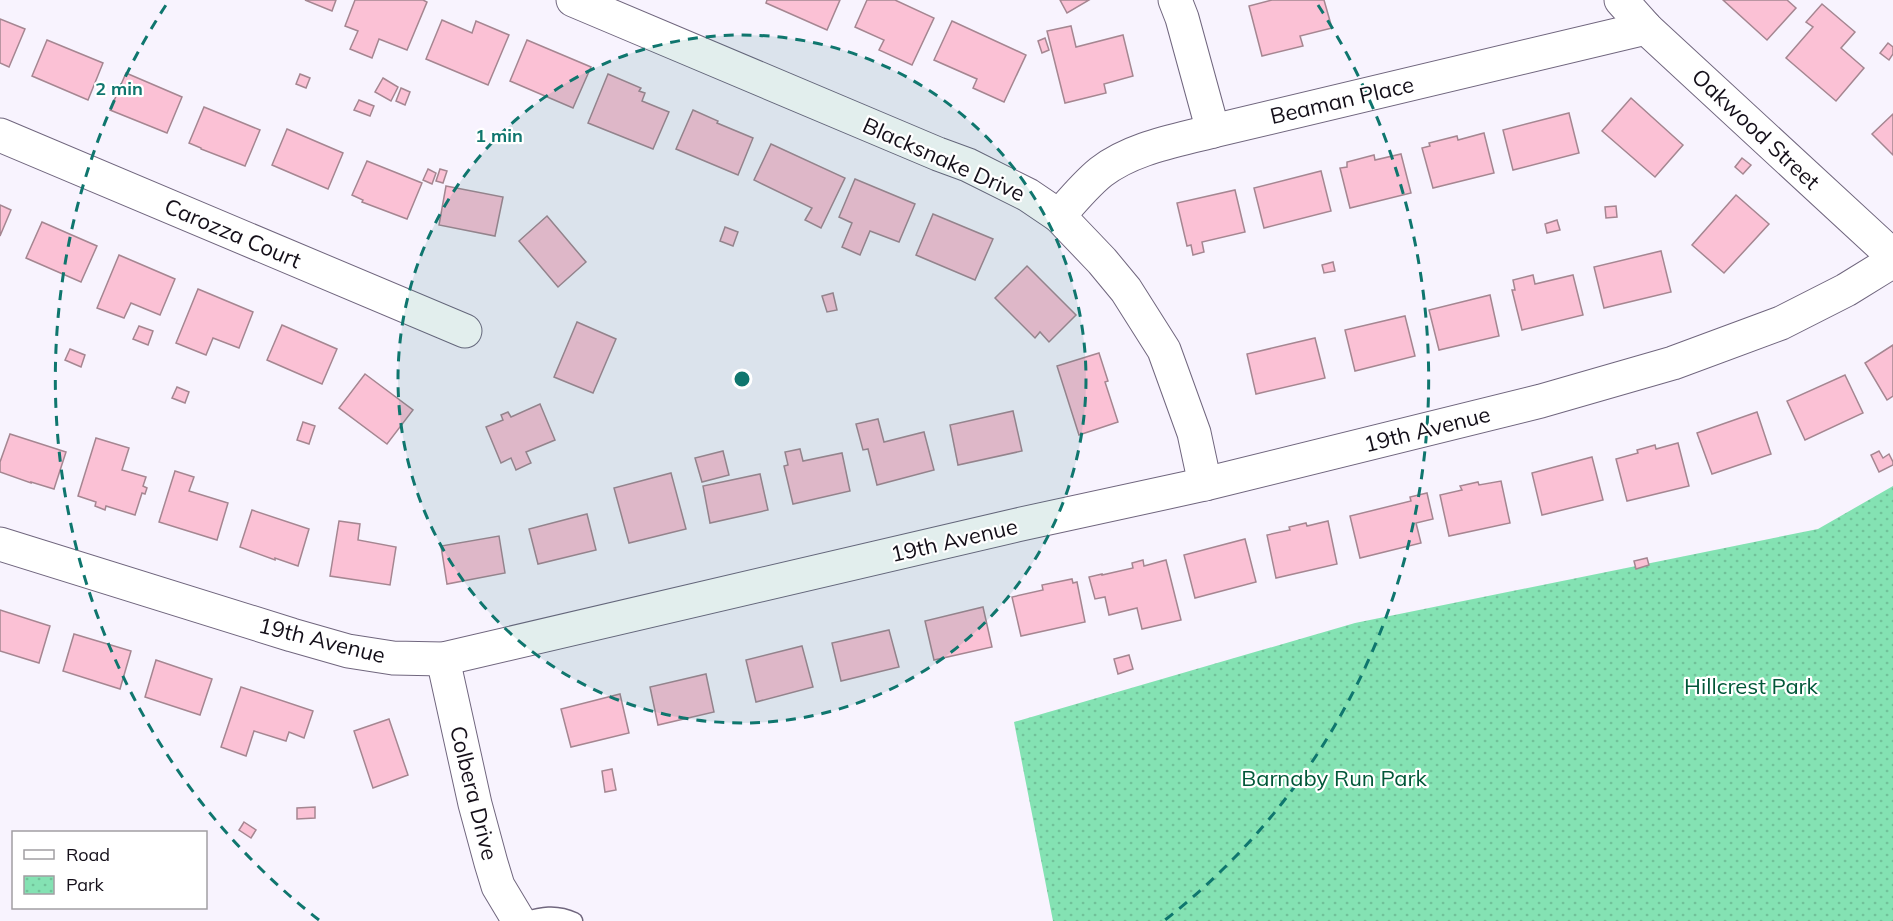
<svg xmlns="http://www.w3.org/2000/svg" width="1893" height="921" font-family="Mulish,sans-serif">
<defs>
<pattern id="park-dots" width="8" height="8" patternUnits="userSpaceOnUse" patternTransform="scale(1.5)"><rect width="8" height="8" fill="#84e2b3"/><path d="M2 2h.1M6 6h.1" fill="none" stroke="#71c199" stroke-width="1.8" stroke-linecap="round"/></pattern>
</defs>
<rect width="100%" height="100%" fill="#f8f3fe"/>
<polygon fill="url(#park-dots)" points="1893,486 1893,921 1053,921 1014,722 1355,623 1818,529"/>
<g fill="#fbc1d5" stroke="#a58691" stroke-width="1.5">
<polygon points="305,0 336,0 332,11"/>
<polygon points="355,0 423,0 427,2 407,50 379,39 372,58 350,49 358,31 345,26"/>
<polygon points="767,0 840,0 827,30 766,3"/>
<polygon points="867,0 895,0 934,18 912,65 879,50 884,40 855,27"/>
<polygon points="1060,0 1089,0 1067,13"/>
<polygon points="1272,0 1324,0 1332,28 1300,36 1303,46 1262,56 1249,6"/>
<polygon points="1723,0 1787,0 1796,8 1767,40"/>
<polygon points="1822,4 1855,32 1841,48 1864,68 1836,101 1786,58 1813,27 1806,22"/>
<polygon points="0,19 25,29 9,67 0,63"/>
<polygon points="442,20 472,33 476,21 509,35 488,85 426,59"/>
<polygon points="952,21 1026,55 1004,102 973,88 977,79 934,60"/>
<polygon points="1071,26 1076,47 1123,35 1133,76 1104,84 1106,93 1065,103 1047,31"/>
<polygon points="1045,38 1049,50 1042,53 1038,41"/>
<polygon points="47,40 103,63 88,100 32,76"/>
<polygon points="527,40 591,67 573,108 510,81"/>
<polygon points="1888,43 1893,47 1893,54 1889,60 1880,53"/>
<polygon points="126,73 182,97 167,133 110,110"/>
<polygon points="300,74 310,78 306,88 296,84"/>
<polygon points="608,74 641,88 639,91 645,93 642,101 669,112 653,149 588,123"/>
<polygon points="383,78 398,87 391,101 375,92"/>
<polygon points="401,88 410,92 405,105 396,101"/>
<polygon points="1631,98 1683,145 1655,177 1602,131"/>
<polygon points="359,100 374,106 370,116 354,110"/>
<polygon points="204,107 260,130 245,166 201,149 201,148 189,143"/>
<polygon points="693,110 718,121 717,123 753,138 738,175 676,149"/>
<polygon points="1569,113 1579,153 1513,170 1503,130"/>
<polygon points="1893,114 1893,155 1872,134"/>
<polygon points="287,129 343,153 328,189 272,165"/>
<polygon points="1484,133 1494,173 1433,188 1422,148 1430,146 1429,143 1457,136 1458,140"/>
<polygon points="771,144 845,178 821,228 805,220 812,208 754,180"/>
<polygon points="1401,154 1411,193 1350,208 1340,168 1347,167 1347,162 1374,155 1375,160"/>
<polygon points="1742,158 1751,165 1743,174 1735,167"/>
<polygon points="367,161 422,183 407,219 362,202 363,200 352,195"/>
<polygon points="428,169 436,173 432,184 423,180"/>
<polygon points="440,169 447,171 443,183 436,181"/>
<polygon points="1321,171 1331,211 1264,228 1254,188"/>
<polygon points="855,179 915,204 899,242 870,231 860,255 842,247 852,223 839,217"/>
<polygon points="446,186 503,197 495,236 439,225"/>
<polygon points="1235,190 1245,232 1202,242 1204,252 1193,255 1191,245 1187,246 1177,203"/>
<polygon points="1736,195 1769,224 1724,273 1692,245"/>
<polygon points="0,205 11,210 0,236"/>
<polygon points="1616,206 1617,217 1606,218 1605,207"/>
<polygon points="933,214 993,239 975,280 916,255"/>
<polygon points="547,216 586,262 558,287 519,241"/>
<polygon points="1557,220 1560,230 1547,233 1545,224"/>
<polygon points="42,222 97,246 81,282 26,258"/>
<polygon points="725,227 738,232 733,246 720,241"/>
<polygon points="1661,251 1671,292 1604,308 1594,267"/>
<polygon points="119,255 175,279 160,315 131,303 124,318 97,308"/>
<polygon points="1333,262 1335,271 1324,273 1322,265"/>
<polygon points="1027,266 1076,315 1049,342 1040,332 1035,338 995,298"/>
<polygon points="1533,275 1535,284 1573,275 1583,315 1522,330 1512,290 1515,290 1513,280"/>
<polygon points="198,289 253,312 239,348 213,338 206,355 176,343"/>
<polygon points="833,293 837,310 827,312 822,296"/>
<polygon points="1490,295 1499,336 1439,350 1429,310"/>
<polygon points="1405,316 1415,356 1355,371 1345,330"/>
<polygon points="577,322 616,339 593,393 554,377"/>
<polygon points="282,325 337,349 322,384 267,360"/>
<polygon points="139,326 153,331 148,345 133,339"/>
<polygon points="1315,338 1325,378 1256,394 1247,354"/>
<polygon points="1893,345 1893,396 1887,400 1865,363"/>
<polygon points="70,349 85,355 81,367 65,360"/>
<polygon points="1099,353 1108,381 1105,382 1118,422 1079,435 1057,366"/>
<polygon points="365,374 413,410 387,444 339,408"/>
<polygon points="1845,375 1863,413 1805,440 1787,401"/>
<polygon points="177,387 189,392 185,403 172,398"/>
<polygon points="540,404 555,440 526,452 531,463 516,470 511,458 501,463 486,427 503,420 501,415 508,412 511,417"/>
<polygon points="1013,411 1022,451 958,465 950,425"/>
<polygon points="1757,412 1771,454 1712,474 1697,433"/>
<polygon points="878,419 884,442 924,432 934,470 877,485 868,449 863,450 856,424"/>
<polygon points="303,422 315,426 309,444 297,440"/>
<polygon points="10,434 66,452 54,489 31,482 31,483 0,472 0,462"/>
<polygon points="96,438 129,448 122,470 146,477 143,486 147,488 145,494 142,493 135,515 106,506 105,510 95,506 96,502 78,496"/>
<polygon points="1678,443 1689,486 1627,501 1616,459 1638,453 1637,450 1655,445 1656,449"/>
<polygon points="800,449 803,461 842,453 850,491 793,504 784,466 788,465 785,452"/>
<polygon points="723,451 729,475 702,482 695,458"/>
<polygon points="1879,451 1883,458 1889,454 1893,462 1893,465 1879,472 1871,455"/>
<polygon points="1592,457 1603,500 1542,515 1532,473"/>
<polygon points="175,471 194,477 189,491 228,503 217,540 159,522"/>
<polygon points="671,473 686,529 629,543 614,488"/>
<polygon points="760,474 768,510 710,523 703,486"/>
<polygon points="1501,481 1510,523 1449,536 1440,495 1462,490 1460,486 1478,482 1479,485"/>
<polygon points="1427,493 1433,519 1416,523 1421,543 1360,558 1350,516 1411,501 1410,497"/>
<polygon points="252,510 309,529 298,566 275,558 275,560 240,547"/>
<polygon points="587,514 596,550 538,564 529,529"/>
<polygon points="339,521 360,524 358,540 396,547 390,585 330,576"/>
<polygon points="1328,521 1337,564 1276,578 1267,535 1290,530 1289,527 1306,523 1307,526"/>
<polygon points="499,536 505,573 447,584 441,546"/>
<polygon points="1245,539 1256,582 1195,598 1184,555"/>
<polygon points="1647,558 1649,565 1636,569 1634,561"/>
<polygon points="1143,560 1144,566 1166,560 1181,620 1142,629 1137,608 1109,615 1105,597 1095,599 1089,577 1102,574 1102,575 1133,568 1132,563"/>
<polygon points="1072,579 1073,583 1077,582 1085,622 1021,636 1012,597 1043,590 1042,585"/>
<polygon points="983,607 992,647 934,660 925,621"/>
<polygon points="0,610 50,626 39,663 0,651"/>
<polygon points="889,630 899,667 841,681 832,643"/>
<polygon points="74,634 131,651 120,689 63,671"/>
<polygon points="802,646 813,687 756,702 746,660"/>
<polygon points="1129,655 1133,669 1118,674 1114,659"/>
<polygon points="156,660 212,679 200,715 145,697"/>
<polygon points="706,674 714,712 658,725 650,687"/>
<polygon points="241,687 313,711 304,738 289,732 286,741 254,731 246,756 221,747"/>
<polygon points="620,694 629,733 571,747 561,709"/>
<polygon points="389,719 408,775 373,788 354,731"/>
<polygon points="612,769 616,790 605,792 602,771"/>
<polygon points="315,807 315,818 297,819 297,808"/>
<polygon points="244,822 256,830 251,838 239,830"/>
</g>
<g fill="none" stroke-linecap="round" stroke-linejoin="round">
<g stroke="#70667e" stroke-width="19">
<path id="lane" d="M522,921C541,916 555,912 574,921"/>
</g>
<g stroke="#70667e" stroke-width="35">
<g id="street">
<polyline points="573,0 938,154 968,165 1028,195 1059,216 1102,261 1126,290 1164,350 1194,433 1205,484"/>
<polyline points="1175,0 1182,18 1213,131"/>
<polyline points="1621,0 1646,28 1893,256"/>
<polyline points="0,135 465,331"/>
<path d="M1059,216C1072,201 1085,185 1101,172C1132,148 1175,141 1213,131L1646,28"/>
<polyline points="0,544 292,635 348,651 393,658 443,659 1017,525 1205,484 1541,401 1673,363 1781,323 1846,290 1893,261"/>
<polyline points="443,659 475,804 491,863 498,886 519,921"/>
</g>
</g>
<use href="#lane" stroke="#fff" stroke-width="16"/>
<use href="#street" stroke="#fff" stroke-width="33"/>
</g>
<circle cx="742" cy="379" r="344" fill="#0f766e" fill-opacity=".12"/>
<g fill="none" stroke="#0f766e" stroke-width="3" stroke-dasharray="10 8">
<circle cx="742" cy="379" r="344"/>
<path d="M319 920A687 687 0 0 1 166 5M1318 5A687 687 0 0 1 1165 920"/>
</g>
<g text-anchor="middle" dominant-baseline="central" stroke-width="4.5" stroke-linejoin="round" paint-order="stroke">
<g font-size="22" fill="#140f19" stroke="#fff">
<text transform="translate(1342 100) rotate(-13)">Beaman Place</text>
<text transform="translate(1756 129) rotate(43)">Oakwood Street</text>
<text transform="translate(944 159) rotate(24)">Blacksnake Drive</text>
<text transform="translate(233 233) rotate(23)">Carozza Court</text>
<text transform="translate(1427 429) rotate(-14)">19th Avenue</text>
<text transform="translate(954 540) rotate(-13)">19th Avenue</text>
<text transform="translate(322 640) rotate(14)">19th Avenue</text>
<text transform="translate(474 793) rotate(76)">Colbera Drive</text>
</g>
<g font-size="22" fill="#015738" stroke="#fff">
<text x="1751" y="686">Hillcrest Park</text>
<text x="1334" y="778">Barnaby Run Park</text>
</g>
</g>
<circle cx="742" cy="379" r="9" fill="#0f766e" stroke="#fff" stroke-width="3"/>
<g font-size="18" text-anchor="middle" font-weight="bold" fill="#0f766e" stroke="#fff" stroke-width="4.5" stroke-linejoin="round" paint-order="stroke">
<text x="119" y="95">2 min</text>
<text x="499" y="142">1 min</text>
</g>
<rect x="12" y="831" width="195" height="78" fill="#ffffff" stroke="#a19fa3" stroke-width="1.5"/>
<rect x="24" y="850" width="30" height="9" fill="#ffffff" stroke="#a19fa3" stroke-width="1.5"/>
<text x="66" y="861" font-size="18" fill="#140f19">Road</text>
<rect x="24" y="876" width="30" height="18" fill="url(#park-dots)" stroke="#a19fa3" stroke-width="1.5"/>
<text x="66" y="891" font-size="18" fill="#140f19">Park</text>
</svg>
